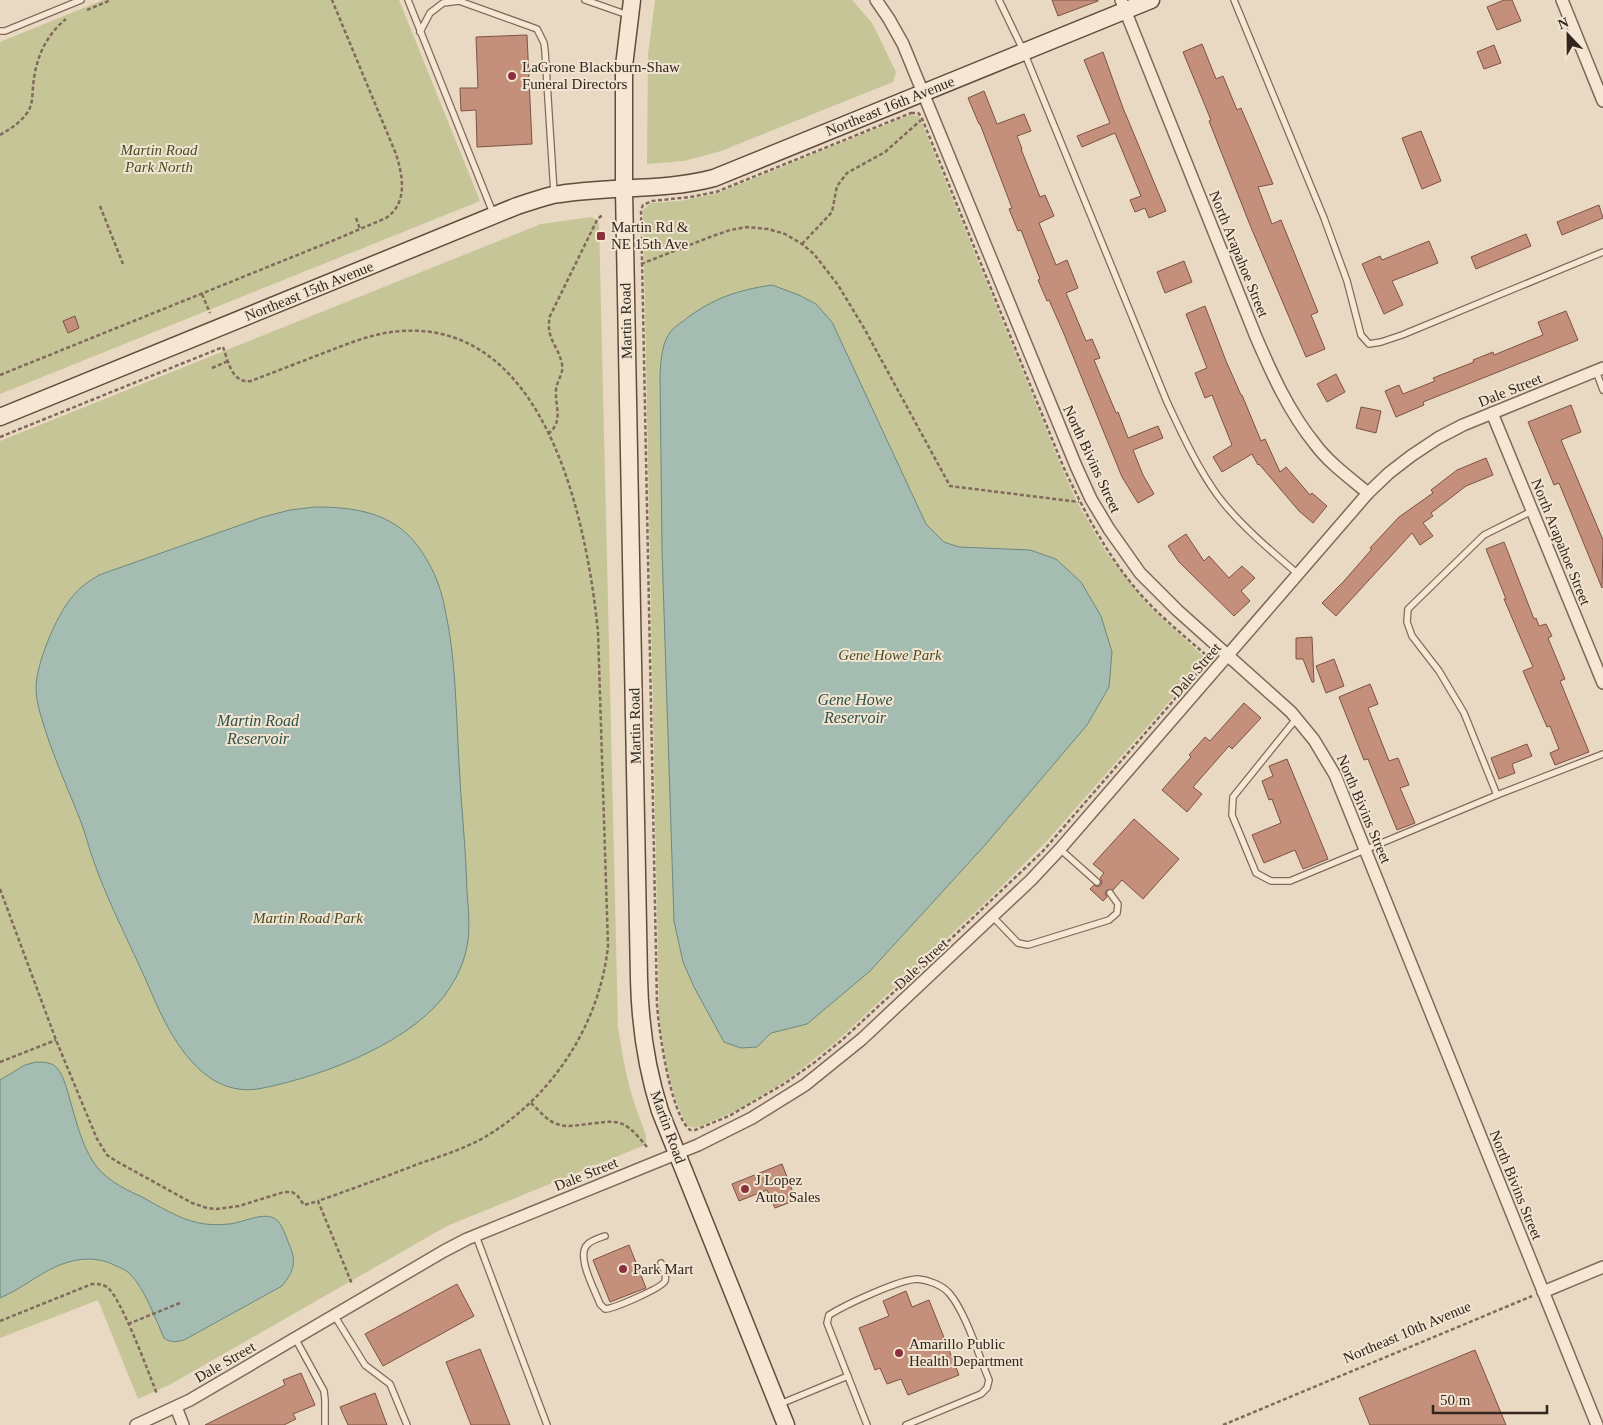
<svg xmlns="http://www.w3.org/2000/svg" width="1603" height="1425" font-family="Georgia,serif">
<rect width="100%" height="100%" fill="#e9d8c2"/>
<g fill="#c6c597">
<polygon points="103,0 399,0 480,201 0,394 0,42"/>
<polygon points="655,0 852,0 872,23 896,72 893,82 721,151 684,161 647,164 648,55"/>
<path d="M910,115L919,116L1061,466L1077,502L1106,552L1148,605L1203,656L1204,662L1047,841L989,899L837,1041L790,1078L740,1109L696,1128L688,1126C670,1098 663,1047 659,1014L643,210L651,203L679,201L715,194Z"/>
<path d="M591,217L597,220L599,223L618,1027C623,1059 628,1089 640,1119C643,1128 648,1136 645,1145L447,1226L171,1384L138,1399L98,1300L0,1338V441L541,224Z"/>
</g>
<g fill="#a4bcb2" stroke="#6c897e">
<path d="M772,285L799,295L816,304L832,322L926,524L944,542L959,547L1030,550L1056,559L1081,582L1101,616L1112,652L1109,687L1087,725L986,844L870,971L807,1024L771,1033L757,1047L741,1048L724,1042L694,987L683,962L674,921L662,550L660,374C661,359 662,341 672,330C676,325 683,322 687,318C714,298 738,290 772,285Z"/>
<path d="M315,507C353,507 392,512 417,545C431,563 441,586 445,609C456,659 456,712 459,763C461,806 466,848 467,890C468,906 470,924 468,940C466,956 460,972 451,986C418,1041 323,1076 263,1088C236,1094 213,1084 194,1064C171,1040 158,1008 145,978C128,940 108,902 94,862C89,849 86,835 81,822C69,791 55,761 45,729C41,716 36,702 36,688C36,664 56,616 72,597C79,588 89,581 99,575L263,517L290,510Z"/>
<path d="M36,1062C43,1062 52,1062 57,1068C64,1076 67,1090 70,1100C76,1120 81,1142 92,1160C103,1178 122,1188 140,1196C159,1206 179,1219 199,1223C209,1225 219,1225 229,1224C243,1223 265,1210 277,1220C283,1226 286,1237 289,1244C297,1262 294,1271 282,1286L184,1340C176,1342 171,1343 164,1338C155,1318 145,1289 130,1274C126,1270 121,1268 116,1266C94,1254 69,1259 47,1271C31,1280 17,1291 0,1298V1080L25,1065Z"/>
</g>
<g fill="#c4907b" stroke="#7e5243">
<polygon points="1052,0 1098,0 1098,1 1058,16"/>
<polygon points="1504,0 1512,0 1521,21 1497,30 1487,7"/>
<polygon points="527,35 532,144 477,147 476,110 461,111 460,88 478,88 476,37"/>
<polygon points="1202,44 1216,79 1223,76 1237,110 1241,108 1256,143 1273,184 1258,187 1272,224 1281,220 1318,312 1311,315 1325,349 1306,357 1250,225 1209,121 1211,120 1183,52"/>
<polygon points="1494,45 1501,63 1484,69 1477,52"/>
<polygon points="1103,52 1123,108 1166,211 1149,218 1145,208 1135,212 1130,200 1141,196 1115,133 1082,147 1077,136 1110,123 1084,60"/>
<polygon points="984,91 997,124 1024,114 1031,131 1017,136 1022,149 1021,149 1040,197 1045,195 1054,216 1039,223 1056,265 1067,260 1078,288 1066,293 1086,341 1092,339 1100,358 1094,360 1116,413 1118,412 1128,438 1158,426 1163,438 1133,450 1143,475 1154,494 1138,503 1122,477 1064,334 1049,300 1047,301 1038,280 1040,279 1021,230 1018,231 1009,209 1012,208 980,124 979,124 968,98"/>
<polygon points="1421,131 1441,181 1422,189 1402,138"/>
<polygon points="1599,205 1603,218 1562,235 1557,222"/>
<polygon points="1526,234 1531,246 1476,269 1471,257"/>
<polygon points="1429,241 1438,263 1392,281 1403,305 1384,314 1362,264 1380,256 1382,260"/>
<polygon points="1184,261 1192,282 1165,293 1157,272"/>
<polygon points="1205,306 1226,361 1241,395 1242,395 1261,441 1265,439 1280,472 1286,467 1310,495 1312,493 1327,506 1313,523 1299,511 1259,464 1258,465 1252,454 1222,472 1213,457 1232,445 1212,395 1205,398 1195,373 1207,368 1186,314"/>
<polygon points="1566,311 1578,340 1423,402 1424,405 1396,417 1385,391 1399,385 1403,394 1435,381 1433,378 1474,362 1473,360 1493,352 1494,355 1543,335 1538,322"/>
<polygon points="75,316 79,328 68,333 63,321"/>
<polygon points="1336,374 1345,392 1327,402 1317,384"/>
<polygon points="1571,405 1581,432 1561,440 1603,540 1602,588 1559,483 1554,485 1528,422"/>
<polygon points="1361,407 1381,411 1376,433 1356,428"/>
<polygon points="1486,458 1493,475 1466,486 1431,513 1433,516 1423,523 1433,536 1420,545 1412,533 1336,616 1322,603 1344,581 1372,549 1370,548 1399,517 1433,493 1431,490 1457,470"/>
<polygon points="1186,534 1204,561 1209,556 1229,578 1242,566 1255,578 1241,591 1250,601 1234,616 1179,562 1168,546"/>
<polygon points="1504,542 1534,619 1536,618 1539,626 1546,624 1552,636 1548,638 1565,679 1560,681 1589,752 1555,765 1550,753 1559,749 1550,726 1547,727 1523,671 1533,667 1504,599 1506,599 1486,549"/>
<polygon points="1312,637 1314,682 1312,682 1303,659 1296,659 1296,638"/>
<polygon points="1334,659 1344,686 1326,693 1316,666"/>
<polygon points="1370,684 1378,704 1368,708 1389,761 1398,758 1409,785 1400,788 1415,823 1397,830 1368,759 1364,760 1339,697"/>
<polygon points="1244,703 1261,718 1232,749 1229,746 1193,787 1202,794 1187,812 1162,790 1191,757 1189,755 1205,737 1210,741"/>
<polygon points="1527,744 1532,756 1512,764 1515,773 1499,779 1491,758"/>
<polygon points="1287,759 1328,859 1303,869 1295,850 1264,863 1252,835 1281,823 1272,799 1269,800 1262,781 1273,776 1269,766"/>
<polygon points="1134,819 1179,859 1143,899 1122,880 1113,890 1107,890 1105,893 1107,897 1103,901 1090,889 1094,885 1098,887 1101,885 1102,881 1100,878 1104,873 1093,864"/>
<polygon points="782,1164 796,1200 775,1208 767,1190 739,1201 732,1184"/>
<polygon points="629,1245 646,1288 610,1302 593,1260"/>
<polygon points="457,1284 474,1316 383,1366 365,1334"/>
<polygon points="906,1291 912,1307 929,1300 959,1375 908,1395 901,1379 887,1384 880,1368 875,1370 859,1328 889,1316 883,1301"/>
<polygon points="480,1349 510,1425 471,1425 446,1362"/>
<polygon points="1475,1350 1506,1425 1370,1425 1359,1398"/>
<polygon points="301,1373 315,1405 293,1414 296,1419 284,1425 205,1425 285,1385 283,1380"/>
<polygon points="375,1393 387,1425 348,1425 340,1407"/>
</g>
<g fill="none" stroke-linecap="round" stroke-linejoin="round">
<g stroke="#816a5b" stroke-width="8">
<g id="lane">
<polyline points="408,0 493,213"/>
<polyline points="585,0 628,15"/>
<path d="M999,0L1024,52L1167,402C1182,434 1197,467 1218,496C1239,524 1271,551 1298,574"/>
<polyline points="1234,0 1324,218 1347,281 1361,335 1369,344 1381,342 1402,335 1603,252"/>
<polyline points="0,31 5,31 81,0"/>
<polyline points="420,32 430,13 443,3 459,1 537,29 544,43 545,51 554,193"/>
<polyline points="1596,371 1603,390"/>
<polyline points="1296,719 1233,797 1232,815 1256,873 1271,881 1290,881 1497,795 1603,754"/>
<polyline points="1497,795 1464,713 1439,671 1412,636 1407,622 1408,609 1484,535 1532,511"/>
<polyline points="1060,849 1097,882"/>
<polyline points="993,917 1018,943 1028,945 1109,920 1117,913 1118,904 1110,893"/>
<polyline points="476,1236 547,1425"/>
<path d="M605,1236C599,1238 591,1240 587,1245C576,1257 595,1290 600,1304L605,1309C613,1309 662,1288 665,1281C667,1276 663,1268 661,1263"/>
<polyline points="334,1315 365,1365 390,1384 407,1425"/>
<polyline points="295,1338 324,1391 325,1400 325,1425"/>
<polyline points="780,1404 848,1376"/>
<path d="M867,1425L827,1323L829,1315C845,1305 900,1279 918,1279C928,1280 942,1285 949,1293C965,1311 979,1356 989,1380L987,1388L981,1394L906,1425"/>
</g>
</g>
<g stroke="#816a5b" stroke-width="14">
<g id="street">
<polyline points="876,0 889,19 903,44 1076,466 1091,499 1109,529 1140,573 1177,610 1291,712 1314,740 1335,775 1597,1425"/>
<path d="M1121,0L1256,337C1272,374 1289,412 1315,444C1329,463 1350,478 1368,493"/>
<polyline points="1562,0 1603,101"/>
<polyline points="1492,413 1603,683"/>
<polyline points="1543,1292 1603,1267"/>
<polyline points="176,1407 183,1425"/>
<polyline points="136,1425 190,1400 444,1251 467,1239 698,1145 752,1118 805,1085 862,1039 1031,880 1060,849 1298,574 1368,493 1389,473 1411,456 1438,438 1463,425 1603,368"/>
</g>
</g>
<g stroke="#634c3e" stroke-width="19">
<g id="secondary">
<path d="M632,0L624,66V190L639,979C640,1024 646,1067 660,1111L786,1425"/>
<path d="M0,417L517,206C529,202 541,198 553,195C607,185 661,192 714,178L1151,0"/>
</g>
</g>
<g stroke="#816a5b" stroke-width="2.5" stroke-dasharray="4 2.5" stroke-linecap="butt">
<polyline points="87,10 111,0"/>
<path d="M911,113H918L921,116L1063,466C1083,509 1105,552 1136,589C1156,613 1182,634 1206,655L1208,659L1206,663L1043,851L937,952L842,1040L815,1062L784,1084L729,1116L695,1130H690C670,1113 659,1031 657,1005L641,210L643,205L652,201L690,197L716,192Z"/>
<path d="M0,135C10,129 20,123 27,113C33,105 32,96 33,87C35,60 45,36 66,19"/>
<polyline points="100,206 123,264"/>
<polyline points="356,218 360,229"/>
<polyline points="802,244 832,212 837,186 847,173 885,152 921,120"/>
<polyline points="641,264 710,237 730,230 747,227 768,229 785,234 802,244 814,254 838,285 864,328 950,486 1079,502"/>
<polyline points="202,294 210,313"/>
<polyline points="212,368 228,361"/>
<path d="M0,375L332,241L386,218C408,203 403,176 396,154L332,0"/>
<path d="M548,434C564,421 555,407 556,391C556,381 564,375 562,364C558,345 545,338 550,316L597,220L603,214"/>
<path d="M0,437L223,347C228,361 232,384 251,381C274,372 298,363 321,354C347,344 373,333 401,331C547,321 587,522 598,632L608,946C600,1023 553,1097 485,1137C464,1149 441,1156 418,1164C385,1177 352,1189 318,1201"/>
<polyline points="0,889 56,1040 97,1139 107,1155 116,1161 192,1203 207,1208 217,1209 239,1206 284,1192 292,1192 297,1195 304,1205 318,1201 352,1284"/>
<polyline points="0,1062 56,1040"/>
<path d="M531,1103C539,1110 547,1121 557,1124C565,1127 573,1126 580,1125C618,1121 621,1115 647,1147"/>
<path d="M0,1321L92,1284C98,1284 102,1284 107,1287C121,1297 149,1374 157,1394"/>
<polyline points="128,1324 180,1303"/>
<polyline points="1223,1425 1532,1296"/>
</g>
<use href="#lane" stroke="#f5e7d4" stroke-width="5.5"/>
<use href="#street" stroke="#f5e7d4" stroke-width="11"/>
<use href="#secondary" stroke="#f5e7d4" stroke-width="16"/>
</g>
<g fill="#8b303d" stroke="#f1e4d0" stroke-width="2">
<circle cx="512" cy="76" r="5"/>
<rect x="596" y="231" width="10" height="10" rx="2.5"/>
<circle cx="745" cy="1189" r="5"/>
<circle cx="623" cy="1269" r="5"/>
<circle cx="899" cy="1353" r="5"/>
</g>
<g text-anchor="middle" dominant-baseline="central" stroke-width="4" stroke-linejoin="round" paint-order="stroke">
<g font-size="15" fill="#32251e" stroke="#f1e4d0" text-anchor="start">
<text x="522" y="67">LaGrone Blackburn-Shaw<tspan x="522" dy="17">Funeral Directors</tspan></text>
<text x="611" y="227">Martin Rd &amp;<tspan x="611" dy="17">NE 15th Ave</tspan></text>
<text x="755" y="1180">J Lopez<tspan x="755" dy="17">Auto Sales</tspan></text>
<text x="633" y="1269">Park Mart</text>
<text x="909" y="1344">Amarillo Public<tspan x="909" dy="17">Health Department</tspan></text>
</g>
<g font-size="15" fill="#32251e" stroke="#f1e4d0">
<text transform="translate(890 106) rotate(-22)">Northeast 16th Avenue</text>
<text transform="translate(1239 254) rotate(68)">North Arapahoe Street</text>
<text transform="translate(309 291) rotate(-22)">Northeast 15th Avenue</text>
<text transform="translate(626 321) rotate(-91)">Martin Road</text>
<text transform="translate(1510 390) rotate(-22)">Dale Street</text>
<text transform="translate(1092 459) rotate(65)">North Bivins Street</text>
<text transform="translate(1561 542) rotate(68)">North Arapahoe Street</text>
<text transform="translate(1196 670) rotate(-49)">Dale Street</text>
<text transform="translate(635 726) rotate(-91)">Martin Road</text>
<text transform="translate(1364 809) rotate(67)">North Bivins Street</text>
<text transform="translate(921 964) rotate(-43)">Dale Street</text>
<text transform="translate(668 1127) rotate(70)">Martin Road</text>
<text transform="translate(586 1174) rotate(-22)">Dale Street</text>
<text transform="translate(1516 1185) rotate(68)">North Bivins Street</text>
<text transform="translate(1407 1332) rotate(-23)">Northeast 10th Avenue</text>
<text transform="translate(225 1362) rotate(-30)">Dale Street</text>
</g>
<g font-size="15" font-style="italic" fill="#484d26" stroke="#f1e4d0">
<text x="159" y="150">Martin Road<tspan x="159" dy="17">Park North</tspan></text>
<text x="890" y="655">Gene Howe Park</text>
<text x="308" y="918">Martin Road Park</text>
</g>
<g font-size="16" font-style="italic" fill="#2e514a" stroke="#f1e4d0">
<text x="855" y="699">Gene Howe<tspan x="855" dy="18">Reservoir</tspan></text>
<text x="258" y="720">Martin Road<tspan x="258" dy="18">Reservoir</tspan></text>
</g>
</g>
<g transform="translate(1568 35) rotate(338)" stroke="#f1e4d0" stroke-width="4" paint-order="stroke">
<path d="M0-4L9 19L0 12L-9 19Z" fill="#32251e"/>
<text y="-8" font-size="14" font-weight="bold" text-anchor="middle" fill="#32251e">N</text>
</g>
<path d="M1433 1405v8h114v-8" fill="none" stroke="#32251e" stroke-width="2.5"/>
<text x="1440" y="1405" font-size="15" fill="#32251e" stroke="#f1e4d0" stroke-width="4" paint-order="stroke">50 m</text>
</svg>
